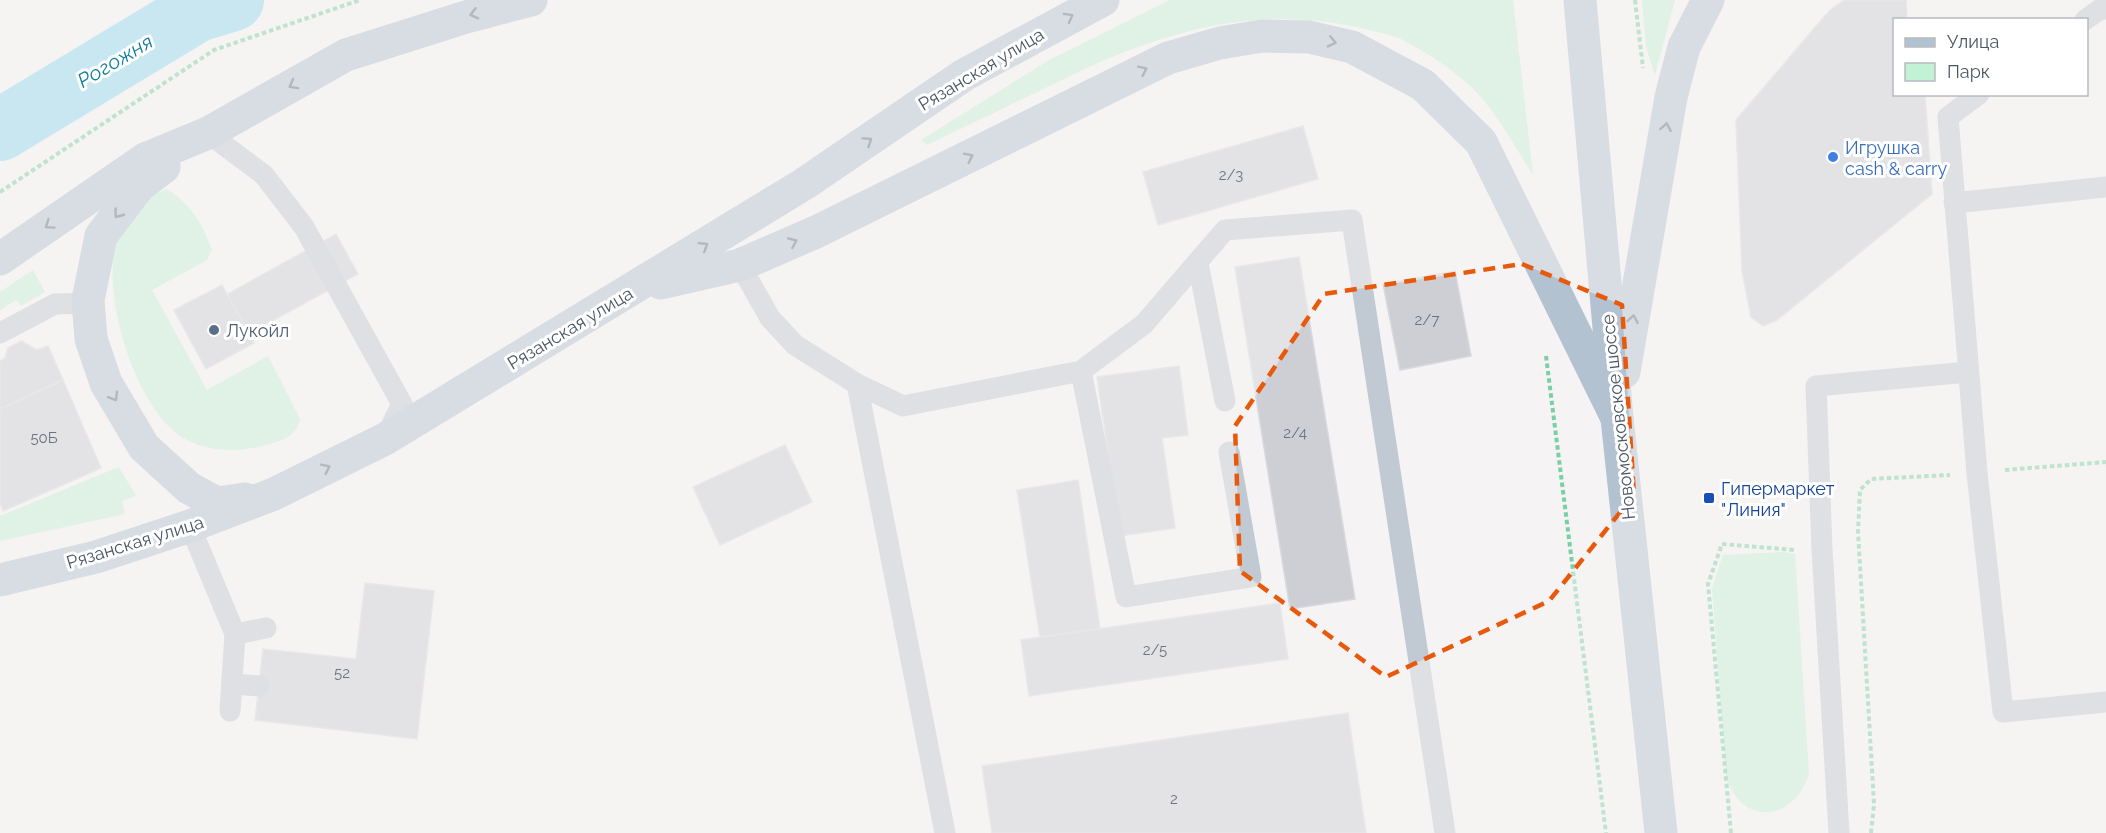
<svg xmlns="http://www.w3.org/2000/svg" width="2106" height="833" font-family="Raleway,sans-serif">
<rect width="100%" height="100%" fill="#f5f3f3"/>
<g fill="#c3f1d5">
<path d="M1170,0H1513L1533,175C1518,151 1503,125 1486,103C1466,77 1427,52 1399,38C1279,0 1181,23 1070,76C1023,99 975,122 927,145L921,140L1049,60Z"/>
<polygon points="1642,0 1675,0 1655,75 1646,47"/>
<path d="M167,189C193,207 201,221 212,250L207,260L152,290L207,390L268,356L300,419C295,439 280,441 262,446C237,452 211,452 187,440C137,414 103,300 115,248C120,224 144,197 167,189Z"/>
<polygon points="33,270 45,292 21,306 16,300 0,310 0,292"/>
<polygon points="119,467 136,496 122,501 125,514 0,541 0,516"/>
<path d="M1784,552L1795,554L1809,774C1794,822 1741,827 1726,776L1712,588L1723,555Z"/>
</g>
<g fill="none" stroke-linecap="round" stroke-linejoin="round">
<polyline stroke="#90daee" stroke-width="62" points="0,130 197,11 233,0"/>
</g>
<g fill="#cdcfd5" stroke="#d7d9de" stroke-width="1.5">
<polygon points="1844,0 1906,0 1907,20 1894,20 1894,94 1925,94 1932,194 1777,320 1763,326 1751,317 1742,271 1736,120 1829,11"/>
<polygon points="1303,126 1318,179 1158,225 1143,172"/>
<polygon points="336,234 358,274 239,339 217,300"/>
<polygon points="1299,257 1355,599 1290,609 1235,267"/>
<polygon points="1455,271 1471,356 1400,370 1383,284"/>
<polygon points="222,285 254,343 206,369 174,310"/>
<polygon points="21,341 37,350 48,346 63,380 0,409 0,361 5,358 8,348"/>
<polygon points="1179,366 1188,435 1162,438 1175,528 1120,536 1097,377"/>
<polygon points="63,380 101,468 3,511 0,503 0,409"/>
<polygon points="785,445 812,502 720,545 693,487"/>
<polygon points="1078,480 1100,629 1040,637 1017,490"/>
<polygon points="365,583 434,591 417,739 255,720 263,649 356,659"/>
<polygon points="1280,603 1288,659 1029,696 1021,640"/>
<polygon points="1348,713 1366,833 992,833 982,766"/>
</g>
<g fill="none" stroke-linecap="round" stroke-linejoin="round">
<g stroke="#7ad0a6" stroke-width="4" stroke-dasharray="4.5 3" stroke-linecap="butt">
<polyline points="1635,0 1643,68"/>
<polyline points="0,192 214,50 360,0"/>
<polyline points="1546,356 1606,833"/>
<polyline points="2005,470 2106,462"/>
<polyline points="1731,833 1708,584 1722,544 1794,550"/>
<polyline points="1871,833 1874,804 1858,531 1860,490 1871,479 1950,475"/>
</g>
<g stroke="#c1cad2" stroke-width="21">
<polyline points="2085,20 2099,10 2106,9"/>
<polyline points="1979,94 1948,117 1977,473 2003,712 2106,702"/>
<polyline points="208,133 264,175 304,227 402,404 386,436"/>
<polyline points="1954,203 2106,187"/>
<polyline points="1198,263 1225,401"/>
<polyline points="740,265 770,318 795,345 857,384 903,406 1081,371 1144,324 1225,230 1352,220 1445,833"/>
<polyline points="0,333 55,304 88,303"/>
<polyline points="1081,371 1126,597 1251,577 1229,452"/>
<polyline points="857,384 945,833"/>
<polyline points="190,526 235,634 230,711"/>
<polyline points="235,634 266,628"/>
<polyline points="232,684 259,686"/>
<polyline points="1839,833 1822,549 1816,386 1968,372"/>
</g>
<g stroke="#b3c2d1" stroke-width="33">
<polyline points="1580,0 1617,418 1661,833"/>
<polyline points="164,167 139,186 101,236 88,300 91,339 106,383 144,447 189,488 217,503 245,499"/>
<polyline points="0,259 145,159 208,133 346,55 466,17 531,0"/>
<polyline points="661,283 740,265 816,232 1168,58 1220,43 1262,36 1309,37 1352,47 1423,85 1481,142 1617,418"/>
<polyline points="1624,372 1671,97 1684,47 1708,0"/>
<polyline points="0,580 96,557 190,526 274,494 385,439 804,184 964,75 1103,0"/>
</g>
</g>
<defs><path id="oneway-chevron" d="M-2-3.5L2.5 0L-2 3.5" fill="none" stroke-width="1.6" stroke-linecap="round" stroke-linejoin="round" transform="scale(1.5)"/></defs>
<g stroke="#64717d">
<use href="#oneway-chevron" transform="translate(474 14) rotate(165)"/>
<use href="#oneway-chevron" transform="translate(1069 17) rotate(-29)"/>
<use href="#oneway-chevron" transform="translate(1332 42) rotate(13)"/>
<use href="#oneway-chevron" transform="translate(1143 70) rotate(-26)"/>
<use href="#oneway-chevron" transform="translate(293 85) rotate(151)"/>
<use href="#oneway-chevron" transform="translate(1666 127) rotate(-80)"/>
<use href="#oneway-chevron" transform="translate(868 141) rotate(-34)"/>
<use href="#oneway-chevron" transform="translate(969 157) rotate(-26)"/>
<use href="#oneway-chevron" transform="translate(118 214) rotate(127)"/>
<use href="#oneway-chevron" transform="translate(49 225) rotate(145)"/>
<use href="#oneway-chevron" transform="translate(793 242) rotate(-23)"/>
<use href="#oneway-chevron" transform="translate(704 246) rotate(-32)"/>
<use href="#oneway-chevron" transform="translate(1633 319) rotate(-80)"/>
<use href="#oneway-chevron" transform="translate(114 397) rotate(59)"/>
<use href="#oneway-chevron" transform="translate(326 468) rotate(-26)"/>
</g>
<path d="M0 0H2106V833H0ZM1522,264L1622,305L1634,495L1549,601L1386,677L1240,571L1235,426L1324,294Z" fill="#f5f3f3" fill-opacity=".55" fill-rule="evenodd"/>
<path fill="none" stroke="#e8590c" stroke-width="4.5" stroke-dasharray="12 8" stroke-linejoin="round" d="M1522,264L1622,305L1634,495L1549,601L1386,677L1240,571L1235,426L1324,294Z"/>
<circle fill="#3f7fe0" stroke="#fff" stroke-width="2" cx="1833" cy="157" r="6"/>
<circle fill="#5c6f8a" stroke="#fff" stroke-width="2" cx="214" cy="330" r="6"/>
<rect fill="#1a4fb4" stroke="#fff" stroke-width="2" x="1703" y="492" width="12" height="12" rx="3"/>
<g text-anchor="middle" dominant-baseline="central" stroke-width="6" stroke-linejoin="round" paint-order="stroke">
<g font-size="15" fill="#6b747e">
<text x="1231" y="175">2/3</text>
<text x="1427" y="320">2/7</text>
<text x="1295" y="433">2/4</text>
<text x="44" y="438">50Б</text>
<text x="1155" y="650">2/5</text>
<text x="342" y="673">52</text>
<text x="1174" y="799">2</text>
</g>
<g font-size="18" fill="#4a5661" stroke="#fff">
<text transform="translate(981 69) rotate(-31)">Рязанская улица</text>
<text transform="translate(570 328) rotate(-31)">Рязанская улица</text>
<text transform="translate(1618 417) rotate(-96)">Новомосковское шоссе</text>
<text transform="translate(135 542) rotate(-17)">Рязанская улица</text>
</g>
<g font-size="18" fill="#366cbe" stroke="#fff" text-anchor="start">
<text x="1845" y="147">Игрушка<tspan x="1845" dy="21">cash &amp; carry</tspan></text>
</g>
<g font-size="18" fill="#4e5e75" stroke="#fff" text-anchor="start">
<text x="226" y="330">Лукойл</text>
</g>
<g font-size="18" fill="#164399" stroke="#fff" text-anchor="start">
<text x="1721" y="488">Гипермаркет<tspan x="1721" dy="21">"Линия"</tspan></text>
</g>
<g font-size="20" font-style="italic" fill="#0c7c9b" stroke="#fff">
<text transform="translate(115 61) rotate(-31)">Рогожня</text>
</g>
</g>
<rect x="1893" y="18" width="195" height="78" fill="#ffffff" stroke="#b7bbc0" stroke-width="1.5"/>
<rect x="1905" y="38" width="30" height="9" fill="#b3c2d1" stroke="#b7bbc0" stroke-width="1.5"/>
<text x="1947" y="48" font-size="18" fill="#4a5661">Улица</text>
<rect x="1905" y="63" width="30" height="18" fill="#c3f1d5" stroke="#b7bbc0" stroke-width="1.5"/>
<text x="1947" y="78" font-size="18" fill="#4a5661">Парк</text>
</svg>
